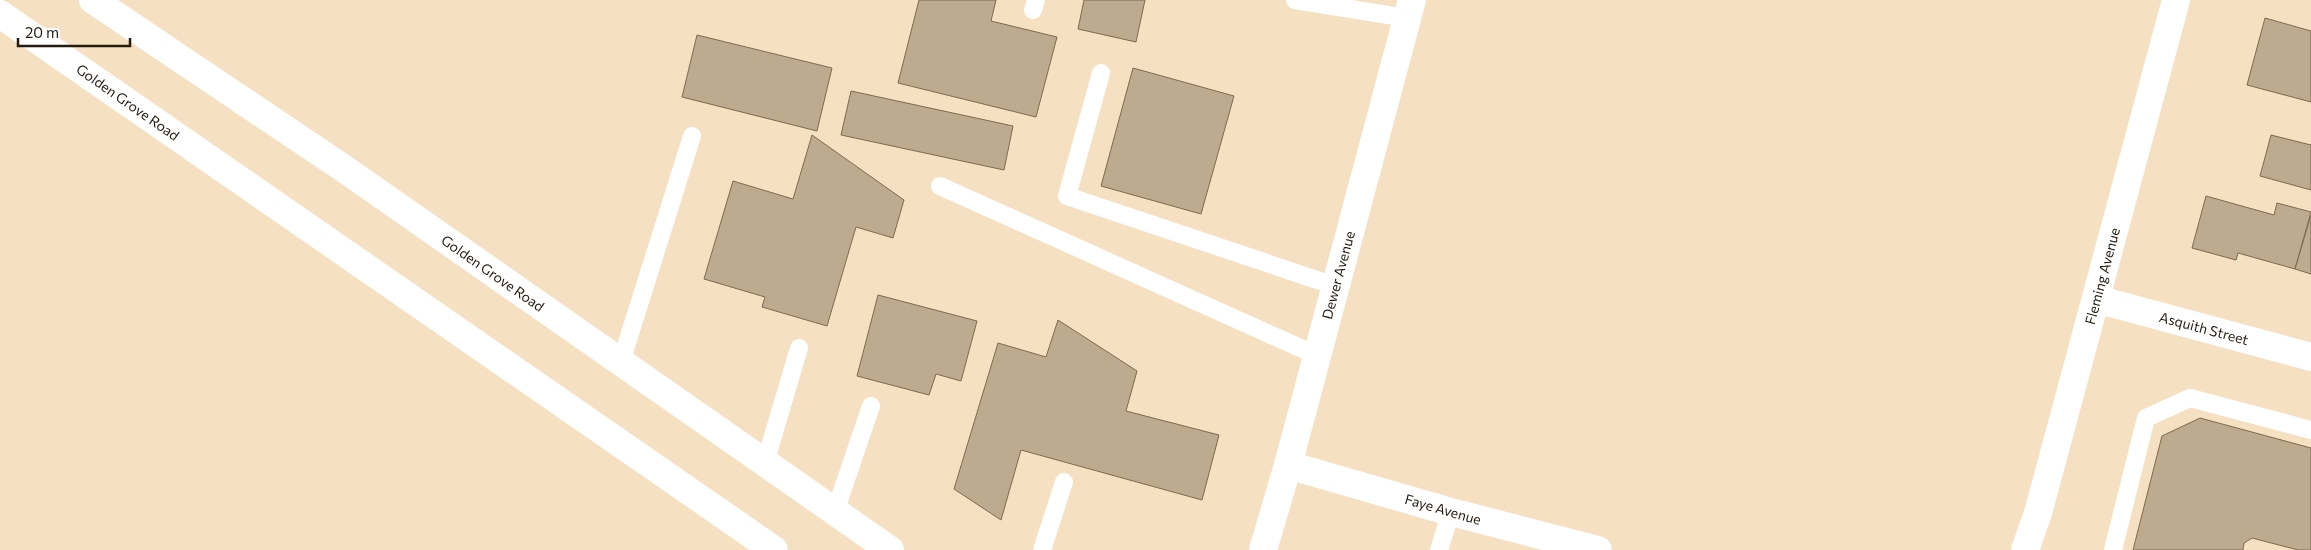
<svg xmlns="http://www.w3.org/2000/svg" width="2311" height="550" font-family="Commissioner,sans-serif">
<rect width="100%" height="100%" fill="#f5e0c2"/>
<g fill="#beaa8e" stroke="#7d6a4f">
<polygon points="919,0 996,0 991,21 1057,37 1036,117 898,83"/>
<polygon points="1084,0 1145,0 1136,42 1078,29"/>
<polygon points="2265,18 2311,31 2311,102 2247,85"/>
<polygon points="697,35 832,68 817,131 682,97"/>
<polygon points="1133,68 1234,96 1201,214 1101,186"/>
<polygon points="851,91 1013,126 1004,170 841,135"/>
<polygon points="812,135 904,200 893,238 856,227 827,326 762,307 765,297 704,279 733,181 793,199"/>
<polygon points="2271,135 2311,145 2311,190 2260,176"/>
<polygon points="2206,196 2274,215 2277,203 2311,212 2295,269 2238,253 2236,260 2192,248"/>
<polygon points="2311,215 2311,274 2295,269"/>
<polygon points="878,295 977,321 961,381 936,374 929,395 857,376"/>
<polygon points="1058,320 1137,371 1126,411 1219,435 1202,500 1021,450 1001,520 954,489 998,343 1046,357"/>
<polygon points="2200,418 2311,448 2311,550 2298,550 2252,538 2244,543 2243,550 2133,550 2162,436"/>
</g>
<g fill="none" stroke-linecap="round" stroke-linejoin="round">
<g stroke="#fff" stroke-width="18">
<polyline points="1295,0 1407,18"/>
<polyline points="1033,10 1036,0"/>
<polyline points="1101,73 1067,196 1335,286"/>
<polyline points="940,186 1318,356"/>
<polyline points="621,362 692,136"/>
<polyline points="765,463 799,348"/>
<polyline points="835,512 871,406"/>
<polyline points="1042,550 1064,482"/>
<polyline points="1439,550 1451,512"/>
<polyline points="2113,550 2146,418 2190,398 2311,430"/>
</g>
<g stroke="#fff" stroke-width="28">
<polyline points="2096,299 2311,357"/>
<polyline points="1288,465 1451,512 1598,550"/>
<polyline points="1263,550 1288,465 1412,0"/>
<polyline points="2025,550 2038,513 2176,0"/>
</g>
<g stroke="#fff" stroke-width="28">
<polyline points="93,0 343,168 890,550"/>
<polyline points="0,14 774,550"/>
</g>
</g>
<g text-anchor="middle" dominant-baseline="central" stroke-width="5" stroke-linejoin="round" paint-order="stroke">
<g font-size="14" fill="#231c11" stroke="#fff">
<text transform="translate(128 102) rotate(35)">Golden Grove Road</text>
<text transform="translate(493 273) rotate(35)">Golden Grove Road</text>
<text transform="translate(1338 275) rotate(-75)">Dewer Avenue</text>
<text transform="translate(2102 276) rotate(-75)">Fleming Avenue</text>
<text transform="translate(2204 328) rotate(15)">Asquith Street</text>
<text transform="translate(1443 509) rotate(16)">Faye Avenue</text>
</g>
</g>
<path d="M18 38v8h112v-8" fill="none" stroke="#231c11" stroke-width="2.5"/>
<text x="25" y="38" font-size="15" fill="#231c11" stroke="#ffffff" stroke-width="4" paint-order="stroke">20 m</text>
</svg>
